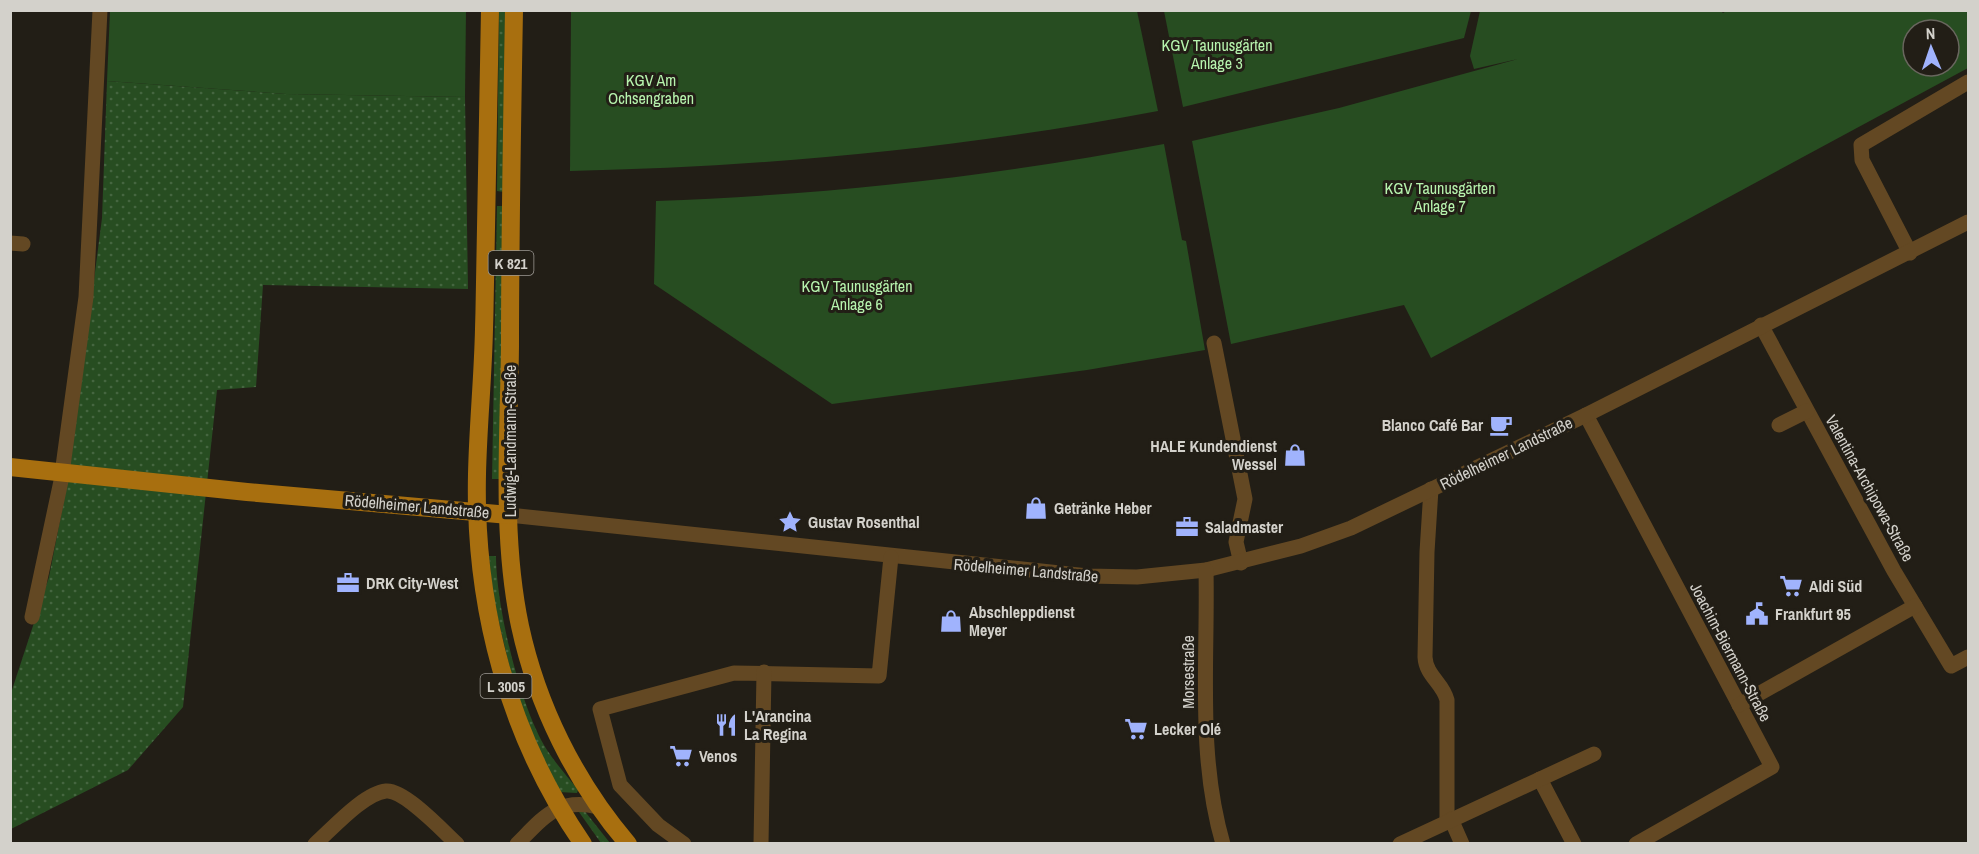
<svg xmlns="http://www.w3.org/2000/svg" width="1979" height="854" font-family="'Archivo Narrow',sans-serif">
<defs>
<pattern id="grass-dots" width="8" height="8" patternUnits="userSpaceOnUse" patternTransform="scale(1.5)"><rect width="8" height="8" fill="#274d21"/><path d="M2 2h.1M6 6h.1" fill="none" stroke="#456640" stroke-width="1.8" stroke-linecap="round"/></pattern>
</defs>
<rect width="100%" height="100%" fill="#221e16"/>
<g fill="url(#grass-dots)">
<polygon points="505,10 504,192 497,191 499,11"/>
<polygon points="107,81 286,94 465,97 468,289 263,285 256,387 217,390 183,707 128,770 11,829 11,693 49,577 69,474 102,218"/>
<polygon points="497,206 503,206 501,479 492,479"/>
<path d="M489,556H496C496,605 520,708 547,750C556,764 568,777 578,790L577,793L559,792L526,722L510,669L493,597Z"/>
<polygon points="583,809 610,843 601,843 579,812"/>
</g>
<g fill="#274d21" fill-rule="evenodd">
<path d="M1720,10L1723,13L1728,10L1968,11V68L1431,358L1404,305L1231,344L1192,141L1339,108L1518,59L1474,69L1470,56L1480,11ZM1913,30H1949V66H1913Z"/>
<polygon points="110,11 466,11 465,97 286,94 107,81"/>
<path d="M571,11H1137L1158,111C963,148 768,167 570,171Z"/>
<polygon points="1164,11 1164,10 1471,11 1464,38 1183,107"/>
<path d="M1164,144L1182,240L1186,241L1205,350L1087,370L832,404L654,284L656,201C827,195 996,176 1164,144Z"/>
</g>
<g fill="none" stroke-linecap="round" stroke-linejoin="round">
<g stroke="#634823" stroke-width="15">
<polyline points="10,243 23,244"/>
<polyline points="1910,253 1862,160 1861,145 1968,82"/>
<polyline points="1761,325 1894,571 1951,666 1968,657"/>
<polyline points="1214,343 1245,499 1236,542 1241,563"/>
<polyline points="1586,415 1772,767 1636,844"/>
<polyline points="1779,425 1807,411"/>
<path d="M1431,489L1427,552L1425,657C1426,676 1443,683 1447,700V821"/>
<polyline points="509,515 1088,576 1137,577 1206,570 1301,546 1351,528 1586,415 1968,222"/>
<path d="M1206,570C1208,661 1197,755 1223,844"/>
<polyline points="32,617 61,481 86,297 100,10"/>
<polyline points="1739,705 1915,606"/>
<polyline points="1540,779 1574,844"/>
<polyline points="1451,819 1462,844"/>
<path d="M315,844C332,829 364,793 386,791C404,789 443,831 457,844"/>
<path d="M517,844C544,817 558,797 598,807"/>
<polyline points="684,844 658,825 620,785 600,709 734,673 879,676 891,557"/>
<polyline points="761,844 764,672"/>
<polyline points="1400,844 1594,754"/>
</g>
<g stroke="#a86f0f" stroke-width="18">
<path d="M490,10C488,117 487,223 484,329C483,377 478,426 477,474C474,606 508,735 583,844"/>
<path d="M514,10C512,122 510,234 510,346C509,438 501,536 520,626C537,705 575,782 628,844"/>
<polyline points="10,467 247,492 509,515"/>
</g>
</g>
<defs>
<g id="cafe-bare" transform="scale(1.8)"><path d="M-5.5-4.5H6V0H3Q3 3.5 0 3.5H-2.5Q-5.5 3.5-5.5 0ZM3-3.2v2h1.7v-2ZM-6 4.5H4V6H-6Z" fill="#a0b3fd" stroke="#221e16" stroke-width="2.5" paint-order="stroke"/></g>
<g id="shop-bare" transform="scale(1.8)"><path d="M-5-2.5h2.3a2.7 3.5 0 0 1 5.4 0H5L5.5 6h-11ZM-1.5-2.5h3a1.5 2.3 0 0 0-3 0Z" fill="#a0b3fd" stroke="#221e16" stroke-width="2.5" paint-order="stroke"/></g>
<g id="sight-bare" transform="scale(1.8)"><path d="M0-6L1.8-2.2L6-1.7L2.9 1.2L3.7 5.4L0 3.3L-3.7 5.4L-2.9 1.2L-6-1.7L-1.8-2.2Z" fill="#a0b3fd" stroke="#221e16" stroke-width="2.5" paint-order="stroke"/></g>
<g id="office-bare" transform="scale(1.8)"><path d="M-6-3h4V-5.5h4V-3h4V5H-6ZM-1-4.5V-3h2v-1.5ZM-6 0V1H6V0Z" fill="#a0b3fd" stroke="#221e16" stroke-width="2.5" paint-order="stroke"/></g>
<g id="supermarket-bare" transform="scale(1.8)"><path d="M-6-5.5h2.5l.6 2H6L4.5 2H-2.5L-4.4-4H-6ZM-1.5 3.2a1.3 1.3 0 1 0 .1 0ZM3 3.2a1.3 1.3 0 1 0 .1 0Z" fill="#a0b3fd" stroke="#221e16" stroke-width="2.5" paint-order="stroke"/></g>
<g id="civic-bare" transform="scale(1.8)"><path d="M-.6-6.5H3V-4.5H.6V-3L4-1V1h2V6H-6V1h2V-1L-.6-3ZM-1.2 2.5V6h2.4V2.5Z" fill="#a0b3fd" stroke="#221e16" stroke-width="2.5" paint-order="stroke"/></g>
<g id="restaurant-bare" transform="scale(1.8)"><path d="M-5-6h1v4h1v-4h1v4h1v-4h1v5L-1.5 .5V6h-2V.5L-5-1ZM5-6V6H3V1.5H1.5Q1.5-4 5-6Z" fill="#a0b3fd" stroke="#221e16" stroke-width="2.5" paint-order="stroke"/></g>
</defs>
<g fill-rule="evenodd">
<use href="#cafe-bare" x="1501" y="425"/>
<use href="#shop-bare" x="1295" y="455"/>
<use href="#shop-bare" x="1036" y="508"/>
<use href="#sight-bare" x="790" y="522"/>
<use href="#office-bare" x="1187" y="527"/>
<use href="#office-bare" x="348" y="583"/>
<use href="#supermarket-bare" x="1791" y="586"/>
<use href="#civic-bare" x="1757" y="614"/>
<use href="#shop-bare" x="951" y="621"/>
<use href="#restaurant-bare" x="726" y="725"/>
<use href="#supermarket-bare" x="1136" y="729"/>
<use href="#supermarket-bare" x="681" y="756"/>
</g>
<g text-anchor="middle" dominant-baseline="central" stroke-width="6" stroke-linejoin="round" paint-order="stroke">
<g fill="#221e16" stroke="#9e9b95" stroke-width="1.5">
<rect x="488.5" y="251" width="45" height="24" rx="4.5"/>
<rect x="480.5" y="674" width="51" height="24" rx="4.5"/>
</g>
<g font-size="15" font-weight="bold" fill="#d3d1cb">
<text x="511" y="263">K 821</text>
<text x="506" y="686">L 3005</text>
</g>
<g font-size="16" fill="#b7f4ae" stroke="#221e16">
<text x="1217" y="45">KGV Taunusgärten<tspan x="1217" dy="18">Anlage 3</tspan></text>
<text x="651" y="80">KGV Am<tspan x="651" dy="18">Ochsengraben</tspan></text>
<text x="1440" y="188">KGV Taunusgärten<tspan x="1440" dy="18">Anlage 7</tspan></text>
<text x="857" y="286">KGV Taunusgärten<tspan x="857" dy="18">Anlage 6</tspan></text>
</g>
<g font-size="16" font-weight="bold" fill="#d3d1cb" stroke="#221e16" text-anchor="start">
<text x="1483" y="425" text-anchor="end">Blanco Café Bar</text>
<text x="1277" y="446" text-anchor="end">HALE Kundendienst<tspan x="1277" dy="18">Wessel</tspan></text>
<text x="1054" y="508">Getränke Heber</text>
<text x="808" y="522">Gustav Rosenthal</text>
<text x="1205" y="527">Saladmaster</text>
<text x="366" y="583">DRK City-West</text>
<text x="1809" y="586">Aldi Süd</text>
<text x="969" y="612">Abschleppdienst<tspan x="969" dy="18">Meyer</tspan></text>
<text x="1775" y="614">Frankfurt 95</text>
<text x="744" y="716">L'Arancina<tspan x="744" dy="18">La Regina</tspan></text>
<text x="1154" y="729">Lecker Olé</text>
<text x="699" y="756">Venos</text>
</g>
<g font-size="16" fill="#d3d1cb" stroke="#221e16">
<text transform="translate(510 441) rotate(-90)">Ludwig-Landmann-Straße</text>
<text transform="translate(1506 453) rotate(-26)">Rödelheimer Landstraße</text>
<text transform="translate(1870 488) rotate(61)">Valentina-Archipowa-Straße</text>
<text transform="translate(417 506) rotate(5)">Rödelheimer Landstraße</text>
<text transform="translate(1026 570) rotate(5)">Rödelheimer Landstraße</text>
<text transform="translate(1731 652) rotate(62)">Joachim-Biermann-Straße</text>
<text transform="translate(1188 672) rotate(-90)">Morsestraße</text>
</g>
</g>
<rect width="1979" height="854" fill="none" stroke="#d3d1cb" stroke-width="24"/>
<g transform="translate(1931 48) rotate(358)"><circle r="28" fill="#221e16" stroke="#69665e" stroke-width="1.5"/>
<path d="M0-4.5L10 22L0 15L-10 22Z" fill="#a0b3fd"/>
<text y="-9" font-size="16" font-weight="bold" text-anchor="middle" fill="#d3d1cb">N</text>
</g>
</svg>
